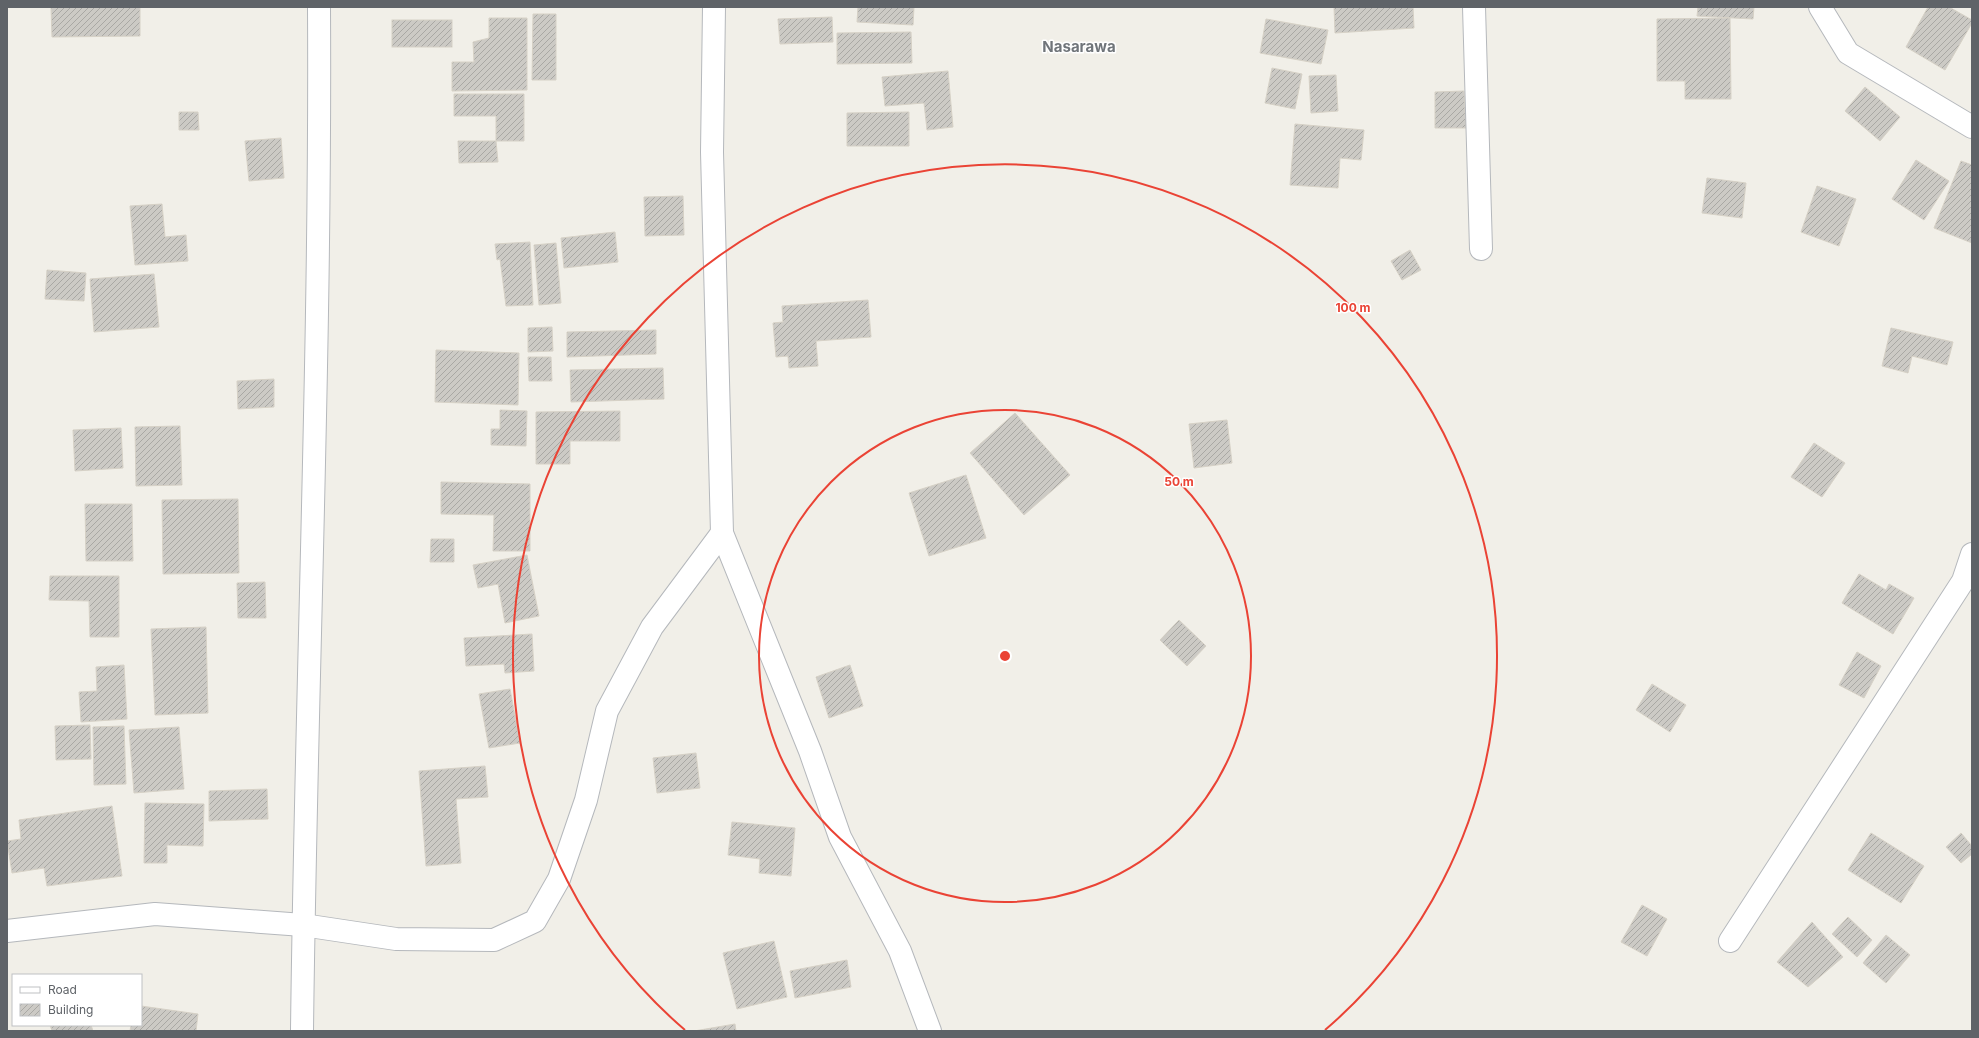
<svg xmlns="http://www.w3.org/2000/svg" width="1979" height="1038" font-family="Inter,sans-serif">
<defs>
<pattern id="building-hatch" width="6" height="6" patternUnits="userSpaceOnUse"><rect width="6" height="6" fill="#cccac5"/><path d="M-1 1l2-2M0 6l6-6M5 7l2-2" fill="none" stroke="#a9a8a4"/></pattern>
</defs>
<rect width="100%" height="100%" fill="#f1efe8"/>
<g fill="url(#building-hatch)" stroke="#d6d1c6">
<polygon points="51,7 140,7 140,36 52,37"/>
<polygon points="858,7 914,7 913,25 857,22"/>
<polygon points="1334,7 1413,7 1414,28 1335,33"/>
<polygon points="1698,7 1754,7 1753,19 1697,16"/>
<polygon points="1928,7 1949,7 1972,20 1972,23 1945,70 1906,47"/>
<polygon points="533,14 556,14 556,80 532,80"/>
<polygon points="832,17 833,42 780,44 778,19"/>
<polygon points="489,18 527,18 527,90 452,91 452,62 474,62 473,42 489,38"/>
<polygon points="1730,18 1731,99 1685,99 1685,81 1657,81 1657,19"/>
<polygon points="1266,19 1328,30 1321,64 1260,53"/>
<rect x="392" y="20" width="60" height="27"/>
<polygon points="911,32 912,63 837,64 837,33"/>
<polygon points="1272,68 1302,74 1295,109 1265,103"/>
<polygon points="948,71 953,127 927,130 924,103 885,106 882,77"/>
<polygon points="1336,75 1338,111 1311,113 1309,76"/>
<polygon points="1865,87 1900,117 1880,141 1845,111"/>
<polygon points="1464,91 1466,128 1435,128 1435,92"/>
<polygon points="454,94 524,94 524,141 496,141 496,116 454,116"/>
<polygon points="179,112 198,112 199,130 179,130"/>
<polygon points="909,112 909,146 847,146 847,113"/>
<polygon points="1295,124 1364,130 1361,160 1340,158 1338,188 1290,185"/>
<polygon points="281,138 284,178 249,181 245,141"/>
<polygon points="458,141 496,141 498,162 459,163"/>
<polygon points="1916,160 1949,181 1924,220 1892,199"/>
<polygon points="1961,161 1972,165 1972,243 1934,228"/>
<polygon points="1707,178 1746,183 1742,218 1702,213"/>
<polygon points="1817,186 1856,199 1839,246 1801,232"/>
<polygon points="683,196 684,235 645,236 644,197"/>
<polygon points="162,204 165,237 186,235 188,261 135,265 130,206"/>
<polygon points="615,232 618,262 564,268 561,238"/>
<polygon points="530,242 533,305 506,306 500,259 497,260 495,244"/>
<polygon points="556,243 561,303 539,305 534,245"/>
<polygon points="1410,250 1421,270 1402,280 1391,261"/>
<polygon points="47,270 86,273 84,301 45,299"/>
<polygon points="154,274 159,327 94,332 90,279"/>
<polygon points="868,300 871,337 816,341 818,366 789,368 788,356 776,357 773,323 783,322 782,306"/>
<polygon points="552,327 553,351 528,352 528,328"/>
<polygon points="1891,328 1953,342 1947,365 1912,356 1908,373 1882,366"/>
<polygon points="656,330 656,354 567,357 567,332"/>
<polygon points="436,350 519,353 518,405 435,402"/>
<polygon points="528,357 551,357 552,381 529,381"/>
<polygon points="663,368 664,399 571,402 570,370"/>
<polygon points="274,379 274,407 238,409 237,381"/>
<polygon points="500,410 527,411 526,446 491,445 491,429 500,429"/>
<polygon points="620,411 620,441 570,441 570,464 536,464 536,412"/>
<polygon points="1015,413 1070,475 1024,515 970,453"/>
<polygon points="1227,420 1232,463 1194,468 1189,424"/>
<polygon points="180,426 182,485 136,486 135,427"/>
<polygon points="121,428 123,468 75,471 73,430"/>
<polygon points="1814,443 1845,463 1822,497 1791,477"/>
<polygon points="966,475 986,538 929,556 909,493"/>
<polygon points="441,482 530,484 530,551 493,551 494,515 441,514"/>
<polygon points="238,499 239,573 163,574 162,500"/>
<polygon points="85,504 132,504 133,561 86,561"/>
<polygon points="431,539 454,539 454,562 430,562"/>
<polygon points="527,555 539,616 505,623 498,584 478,588 473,565"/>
<polygon points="1859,574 1886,590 1889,584 1914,598 1893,634 1842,603"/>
<polygon points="50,576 119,576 119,637 90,637 89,601 49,600"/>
<polygon points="265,582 266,618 238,618 237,583"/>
<polygon points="1179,620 1206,646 1187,666 1160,640"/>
<polygon points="206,627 208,713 155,715 151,629"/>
<polygon points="532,634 534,671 505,673 504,664 466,666 464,638"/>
<polygon points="1857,652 1881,666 1864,698 1839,685"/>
<polygon points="124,665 127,719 81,722 79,692 97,691 96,667"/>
<polygon points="850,665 863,706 829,718 816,677"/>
<polygon points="1652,684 1686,705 1670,732 1636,710"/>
<polygon points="510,689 520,743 489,748 479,694"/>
<polygon points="90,725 91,759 56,760 55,726"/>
<polygon points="124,726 126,784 94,785 93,727"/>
<polygon points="179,727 184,789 134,793 129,730"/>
<polygon points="696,753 700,788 657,793 653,758"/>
<polygon points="485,766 488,797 456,799 461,863 426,866 419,771"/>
<polygon points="267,789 268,819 209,821 209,791"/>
<polygon points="145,803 204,804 203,846 167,845 167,863 144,863"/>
<polygon points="112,806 122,876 47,886 44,868 12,873 7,841 21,839 19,820"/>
<polygon points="732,822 795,828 791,876 759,873 760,859 728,855"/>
<polygon points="1871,833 1924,866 1901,903 1848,870"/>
<polygon points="1961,833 1972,846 1972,854 1961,863 1946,847"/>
<polygon points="1642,905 1667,919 1647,956 1621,942"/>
<polygon points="1848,917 1872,940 1857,957 1832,934"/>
<polygon points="1812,922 1843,957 1808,987 1777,962"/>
<polygon points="1886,935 1910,955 1886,983 1863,963"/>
<polygon points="774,941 787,997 737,1009 723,953"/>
<polygon points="847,960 851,987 795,998 790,971"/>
<polygon points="141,1006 198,1014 196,1031 130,1031 131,1025 141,1025"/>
<polygon points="735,1024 736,1031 694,1031"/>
<polygon points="50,1025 91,1025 93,1031 52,1031"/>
</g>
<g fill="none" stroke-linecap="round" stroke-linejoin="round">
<g stroke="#b5b8bc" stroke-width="24">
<g id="street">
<polyline points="714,7 712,152 722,533 810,751 840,837 900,951 930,1031"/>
<polyline points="1474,7 1481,249"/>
<polyline points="1820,7 1848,53 1972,127"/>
<polyline points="7,931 155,914 303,925 396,939 494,940 535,921 559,879 586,800 607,711 652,627 722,533"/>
<polyline points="1730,941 1963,581 1972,554"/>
<path d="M302,1031C306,690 321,348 319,7"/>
</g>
</g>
<use href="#street" stroke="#fff" stroke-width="22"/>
</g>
<g fill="none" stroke="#ea4335" stroke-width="2">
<circle cx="1005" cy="656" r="246"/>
<path d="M685 1030A492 492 0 1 1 1325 1030"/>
</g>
<g text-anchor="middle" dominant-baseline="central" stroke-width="3" stroke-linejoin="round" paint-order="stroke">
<g font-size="15" font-weight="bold" fill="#70757a" stroke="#fff">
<text x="1079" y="46">Nasarawa</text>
</g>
</g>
<circle cx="1005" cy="656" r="6" fill="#ea4335" stroke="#fff" stroke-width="2"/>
<g font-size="12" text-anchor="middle" font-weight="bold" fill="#ea4335" stroke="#fff" stroke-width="3" stroke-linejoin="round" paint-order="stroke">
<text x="1353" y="312">100 m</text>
<text x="1179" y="486">50 m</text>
</g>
<rect width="1979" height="1038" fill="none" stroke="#5f6368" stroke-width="16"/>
<rect x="12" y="974" width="130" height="52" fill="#ffffff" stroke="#bfc1c3"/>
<rect x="20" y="987" width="20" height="6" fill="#ffffff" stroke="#bfc1c3"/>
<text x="48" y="994" font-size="12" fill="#5f6368">Road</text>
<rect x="20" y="1004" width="20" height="12" fill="url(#building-hatch)" stroke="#bfc1c3"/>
<text x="48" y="1014" font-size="12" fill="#5f6368">Building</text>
</svg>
